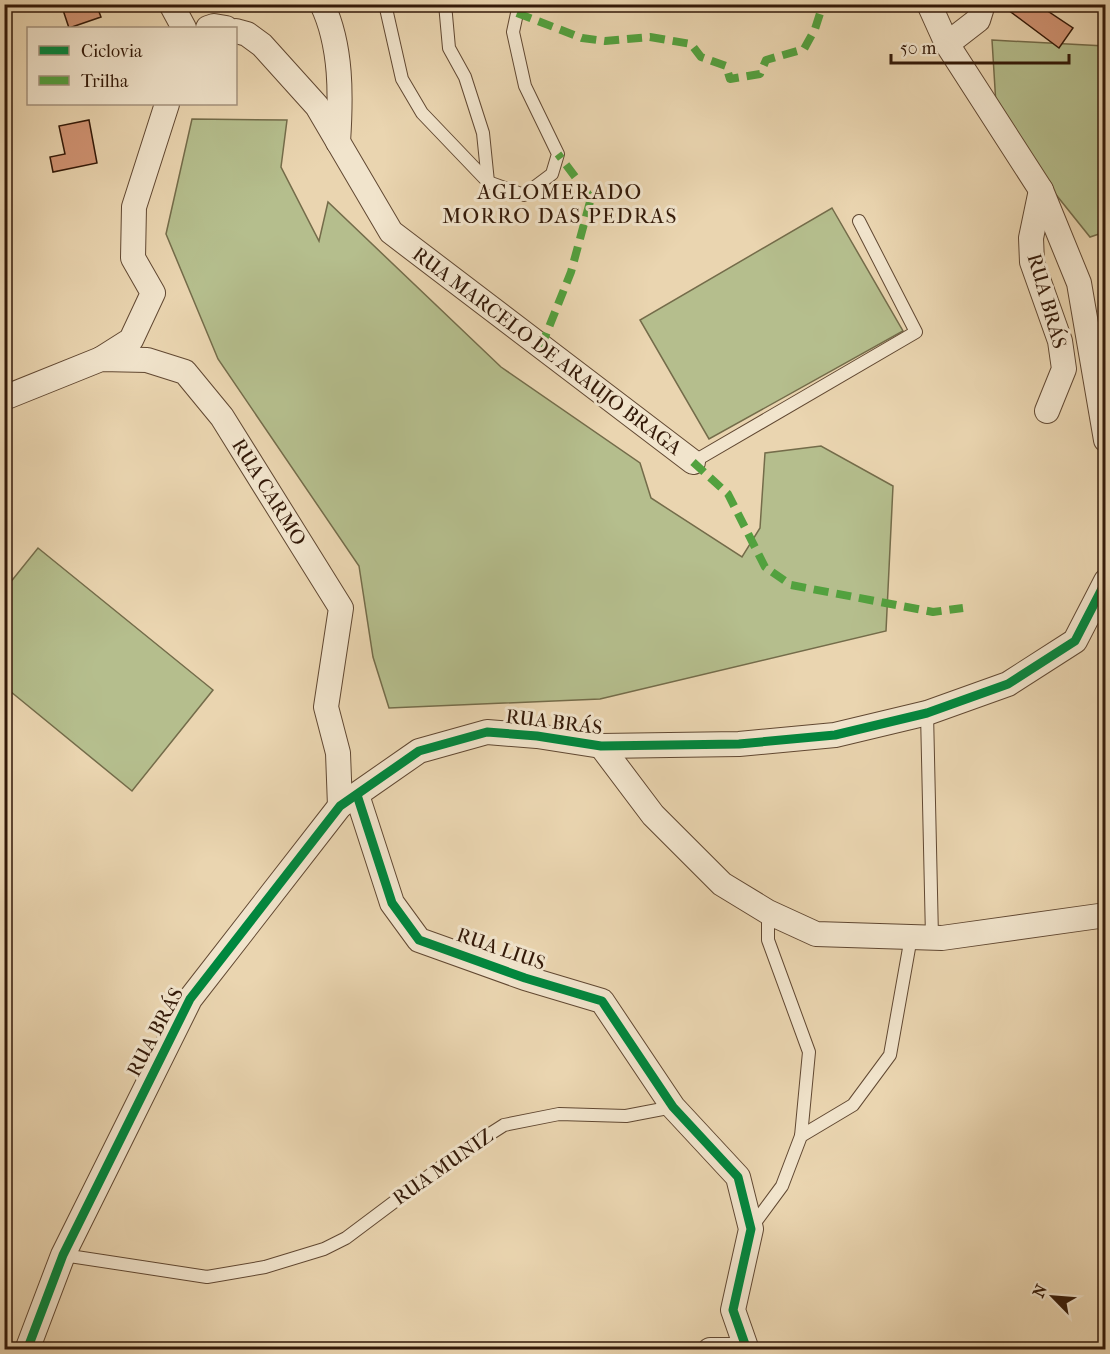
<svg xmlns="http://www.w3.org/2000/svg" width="1110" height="1354" font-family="'IM FELL French Canon',serif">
<rect width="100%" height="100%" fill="#ead5b0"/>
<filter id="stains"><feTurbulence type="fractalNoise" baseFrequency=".00333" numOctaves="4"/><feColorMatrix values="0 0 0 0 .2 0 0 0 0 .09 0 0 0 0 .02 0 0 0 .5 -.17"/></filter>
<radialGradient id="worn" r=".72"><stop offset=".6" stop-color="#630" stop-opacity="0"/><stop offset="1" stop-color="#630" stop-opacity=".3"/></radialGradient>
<g fill="#b5be8d" stroke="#746c4a" stroke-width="1.5">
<polygon points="992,40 1105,46 1105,232 1090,237 997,121"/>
<polygon points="192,119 287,120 281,167 319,241 328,202 501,367 640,463 651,498 742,557 760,528 765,453 821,446 893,486 886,631 600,699 389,708 373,657 359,566 218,359 166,234"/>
<polygon points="832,208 903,331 709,439 640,320"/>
<polygon points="38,548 213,690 132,791 5,687 5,589"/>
</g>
<g fill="#d19474" stroke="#331908" stroke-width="1.5">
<polygon points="61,4 96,4 101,17 69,28"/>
<polygon points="1000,4 1037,4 1073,28 1059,48"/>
<polygon points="89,120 97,163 53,172 50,157 65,154 59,126"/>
</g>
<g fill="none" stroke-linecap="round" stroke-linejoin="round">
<g stroke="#614832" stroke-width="14">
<g id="lane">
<polyline points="385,4 402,79 422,113 488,182 524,195 552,174 558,154 525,86 513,32 519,4"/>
<polyline points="445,4 449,48 465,77 483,133 488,182"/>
<polyline points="693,462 916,332 859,221"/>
<polyline points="927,713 932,937"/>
<polyline points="768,912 768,940 809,1052 801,1136"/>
<polyline points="751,1228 782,1186 801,1136 853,1105 890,1055 911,937"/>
<polyline points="63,1255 207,1277 265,1267 324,1249 346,1238 454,1157 504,1125 559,1114 626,1116 673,1107"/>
</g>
</g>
<g stroke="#614832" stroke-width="26">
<g id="street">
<polyline points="171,4 184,28"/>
<path d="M322,4C342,46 341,97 338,142"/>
<polyline points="929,4 947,44 1041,190 1079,283 1106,440"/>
<polyline points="208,28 214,26 226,28"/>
<polyline points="236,31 247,34 262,45 317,106 391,232 693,462"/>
<polyline points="947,44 978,20 983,4"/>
<polyline points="1041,190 1031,238 1032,262 1060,341 1064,369 1047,411"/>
<polyline points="101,359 131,340 153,293 133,258 134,207 167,104"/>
<polyline points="4,398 101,359 147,360 185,372 222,417 341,608 326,707 338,753 340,806"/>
<polyline points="601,746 653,815 722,884 768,912 816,934 942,938 1106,915"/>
<polyline points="357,795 392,903 419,940 525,978 602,1001 673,1107 738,1177 751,1229 733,1310 747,1350"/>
<polyline points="27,1350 63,1255 190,999 340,806 419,751 487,732 537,736 601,746 739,744 835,735 927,713 1008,684 1075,641 1106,581"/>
<polyline points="710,1350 743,1350"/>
</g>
</g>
<use href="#lane" stroke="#f1e4cc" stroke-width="12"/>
<use href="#street" stroke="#f1e4cc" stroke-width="24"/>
<g stroke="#52a13e" stroke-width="8" stroke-dasharray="15 8" stroke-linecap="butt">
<polyline points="517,13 582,38 605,41 650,37 691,44 701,57 726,66 730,79 760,74 766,60 804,49 815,29 823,4"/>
<polyline points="541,347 571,272 591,198 558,154"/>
<polyline points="693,462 728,494 765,567 791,585 933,612 963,608"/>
</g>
<g stroke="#f1e4cc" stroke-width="13">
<g id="cycleway">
<polyline points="357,795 392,903 419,940 525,978 602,1001 673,1107 738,1177 751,1229 733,1310 747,1350"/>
<polyline points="27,1350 63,1255 190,999 340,806 419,751 487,732 537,736 601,746 739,744 835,735 927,713 1008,684 1075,641 1106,581"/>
</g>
</g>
<use href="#cycleway" stroke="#00873e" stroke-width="9"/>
</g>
<g text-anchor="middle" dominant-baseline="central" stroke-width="6" stroke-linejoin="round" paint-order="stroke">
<g font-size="20" fill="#331908" stroke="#f1e4cc">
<text transform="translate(1047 301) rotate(74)">RUA BRÁS</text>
<text transform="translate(547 351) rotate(37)">RUA MARCELO DE ARAUJO BRAGA</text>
<text transform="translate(269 492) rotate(58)">RUA CARMO</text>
<text transform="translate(554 722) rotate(7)">RUA BRÁS</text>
<text transform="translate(501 949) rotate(19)">RUA LIUS</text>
<text transform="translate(155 1032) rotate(-62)">RUA BRÁS</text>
<text transform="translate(443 1167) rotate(-35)">RUA MUNIZ</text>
</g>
<g font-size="21" letter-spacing="1.5" fill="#331908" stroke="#f1e4cc">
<text x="560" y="192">AGLOMERADO<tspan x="560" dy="24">MORRO DAS PEDRAS</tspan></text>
</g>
</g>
<rect width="1110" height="1354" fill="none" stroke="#ead5b0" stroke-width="24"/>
<rect x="6" y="6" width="1098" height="1342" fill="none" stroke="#331908" stroke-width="3"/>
<rect x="12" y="12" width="1086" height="1330" fill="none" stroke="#331908" stroke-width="1.5"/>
<rect x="27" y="27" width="210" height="78" fill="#f1e4cc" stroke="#a5937e" stroke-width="1.5"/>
<rect x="39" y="46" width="30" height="9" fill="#00873e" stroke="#a5937e" stroke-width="1.5"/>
<text x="81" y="57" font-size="18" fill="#331908">Ciclovia</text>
<rect x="39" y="76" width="30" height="9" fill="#52a13e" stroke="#a5937e" stroke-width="1.5"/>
<text x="81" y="87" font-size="18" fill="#331908">Trilha</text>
<g transform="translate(1053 1297) rotate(295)" stroke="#f1e4cc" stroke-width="4.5" paint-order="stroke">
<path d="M0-4.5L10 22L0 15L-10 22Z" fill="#331908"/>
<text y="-9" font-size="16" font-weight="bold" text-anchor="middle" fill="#331908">N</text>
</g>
<path d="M891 54v9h178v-9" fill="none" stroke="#331908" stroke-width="3"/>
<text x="900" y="54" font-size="18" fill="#331908" stroke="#f1e4cc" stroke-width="4.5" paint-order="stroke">50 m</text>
<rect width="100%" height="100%" filter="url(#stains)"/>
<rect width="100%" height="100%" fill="url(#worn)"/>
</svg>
